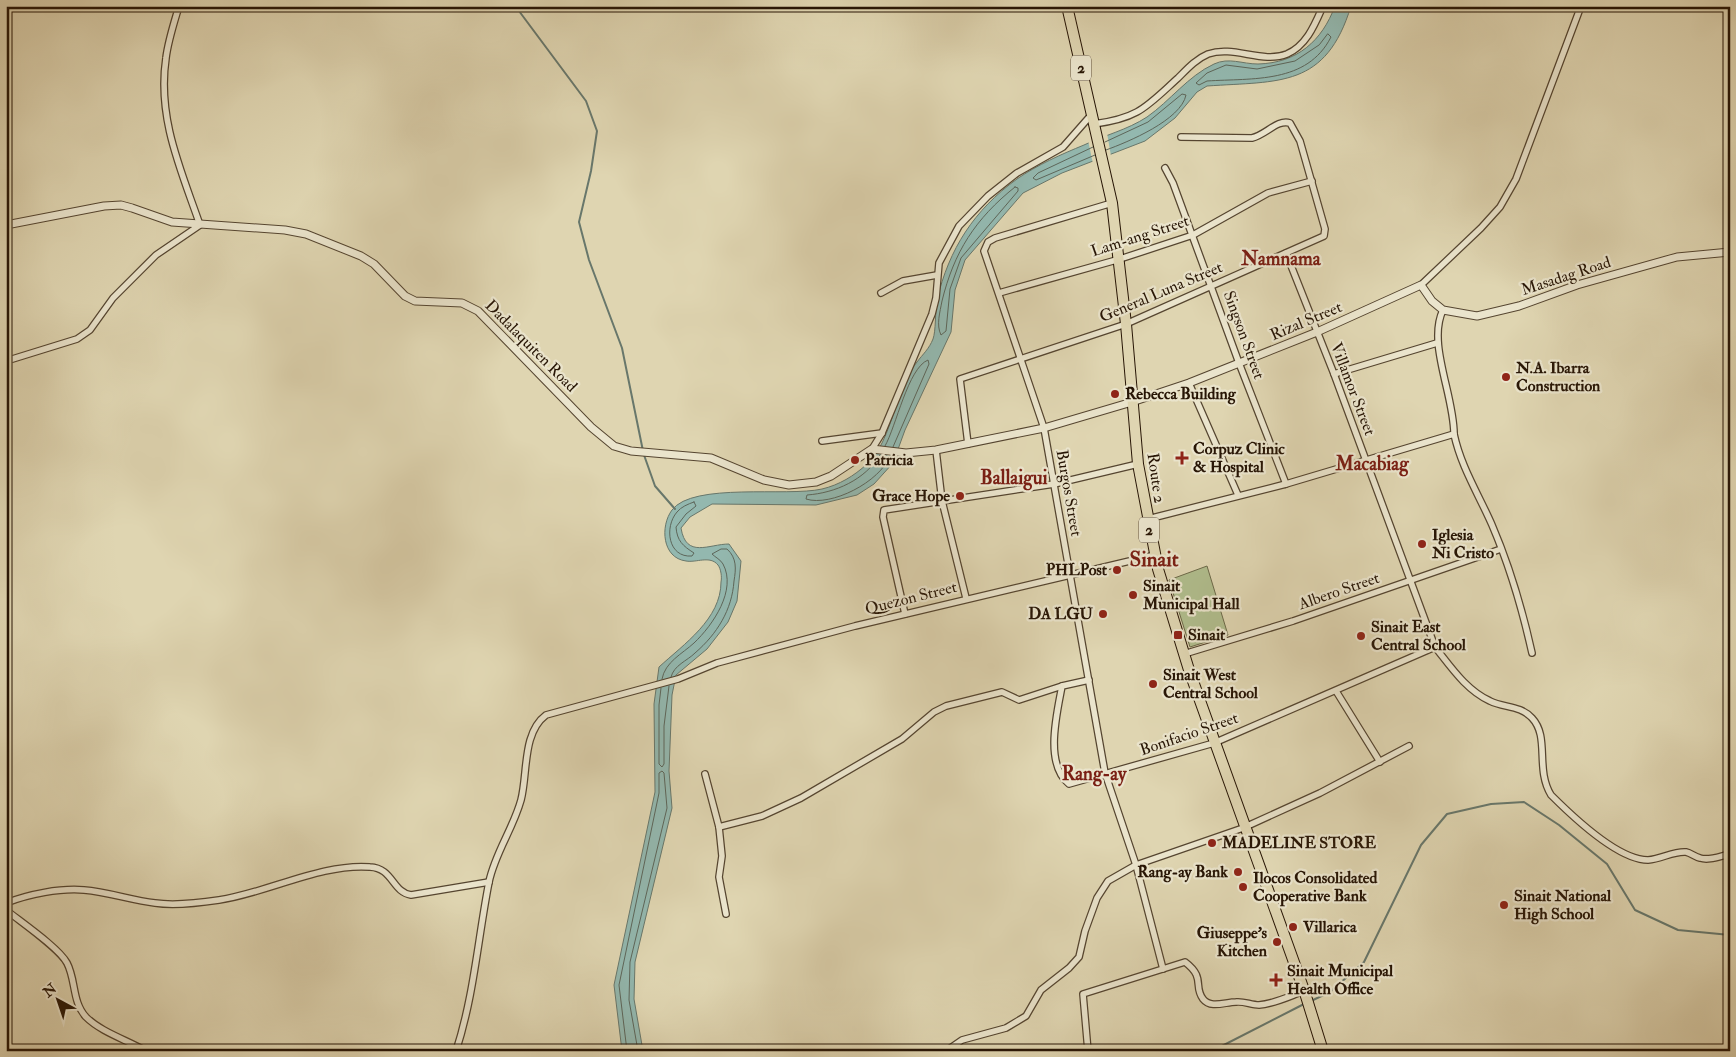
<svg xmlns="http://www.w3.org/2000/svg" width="1736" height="1057" font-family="'IM FELL Double Pica',serif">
<rect width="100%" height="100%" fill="#dfd5b1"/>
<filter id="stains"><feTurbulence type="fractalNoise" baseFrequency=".004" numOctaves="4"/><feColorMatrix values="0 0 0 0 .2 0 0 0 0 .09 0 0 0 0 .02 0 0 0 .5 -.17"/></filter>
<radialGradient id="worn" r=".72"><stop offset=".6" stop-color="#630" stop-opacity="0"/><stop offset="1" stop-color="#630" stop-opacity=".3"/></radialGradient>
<polygon fill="#b0bd8d" stroke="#6c6949" points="1207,566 1228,635 1190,647 1169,580"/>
<path fill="#93b8af" stroke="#68776b" d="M1335,6H1351C1326,88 1280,81 1207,86L1197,92L1175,118L1145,141L1062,173L1023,193L965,260L955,290L951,332L905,430L893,463L874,484L857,495L816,505L712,504L690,517L681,528C686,559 709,544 729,544L741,561L737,601L728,622L707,649L676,675L672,695L669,771L672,808L635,962L634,999L643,1051H622L614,985L655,792L654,704L659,667C684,644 721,619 721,582C722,577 721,569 718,565C710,555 696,563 686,561C662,558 660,526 672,510C693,482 787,497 822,489C839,485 854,476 867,464C884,449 891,419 899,398C904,386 908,373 917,362C923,354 929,349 933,339C936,331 935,312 937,300C949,249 974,210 1017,179C1037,165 1062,154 1084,145C1105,135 1127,130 1147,117C1170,101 1188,76 1214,64C1229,57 1242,64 1258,64C1297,63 1322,41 1335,6Z"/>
<polygon fill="#dfd5b1" points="1107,133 1111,156 1093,164 1088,140"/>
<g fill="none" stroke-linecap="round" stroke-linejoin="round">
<g stroke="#5d665a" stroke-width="1">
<path d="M1328,34L1331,37C1307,84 1253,78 1207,81L1199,85L1196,83L1207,73L1226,65L1257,69L1295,61L1319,45Z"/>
<path d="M1105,142L1148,122L1182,94L1186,95C1181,120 1128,142 1106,150"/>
<polyline points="1093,147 1038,173 1033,178 1036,180 1095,155"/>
<path d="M1015,187L1018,188V191L961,258L950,289L946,331L941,335C936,325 940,312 942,301C954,252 975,219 1015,187Z"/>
<path d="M885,446C896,427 908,368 928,360L929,364L893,447"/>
<path d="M880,455C865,480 835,493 807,495L806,499C831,507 880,482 890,456"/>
<path d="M694,502L696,506L686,514L676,527C677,541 683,546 694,553L692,556C668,558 664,527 677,512C681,507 688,504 694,502Z"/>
<path d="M662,679C665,662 682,654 694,643C713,625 737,590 723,564C721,560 715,557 712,554L721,549H727C737,558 736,569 734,581C732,610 717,634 695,653C687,661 674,665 671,677"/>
<polyline points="661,688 659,705 659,764 662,767 664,764 664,726 669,686"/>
<polyline points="627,1051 619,985 659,793 659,773 662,771 664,773 667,808 630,962 629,1000 638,1051"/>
</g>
<g stroke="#68776b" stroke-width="2">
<polyline points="519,6 519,11 586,101 597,131 591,171 579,222 589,260 622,348 643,451"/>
<polyline points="644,455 655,486 675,509"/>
<polyline points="1311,1001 1330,992 1364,962 1421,845 1447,814 1491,804 1524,802 1559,825 1607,864 1635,910 1678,930 1730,935"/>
<polyline points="1216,1051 1216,1049 1304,1004"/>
</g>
<g stroke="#554530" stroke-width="8">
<g id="minor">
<path d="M1094,124C1139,118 1146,107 1178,78C1187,69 1196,59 1208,54C1234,45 1262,64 1287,54C1307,45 1315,24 1323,6"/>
<polyline points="1165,168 1173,183 1239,363 1286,484"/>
<polyline points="1112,203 995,238 988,242 984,251 1044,428 1105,773 1136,865 1163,969"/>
<path d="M1286,253L1334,374L1435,647C1451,667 1466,690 1490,701C1504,708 1520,705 1532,718C1550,737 1535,769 1551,795C1572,816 1618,860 1648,860C1662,859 1673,851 1686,852C1691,853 1695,857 1700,858C1709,861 1720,856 1730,854"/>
<polyline points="1421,285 1481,228 1500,207 1516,179 1581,6"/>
<polyline points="881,293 903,281 937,275"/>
<polyline points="999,293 1120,259 1193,235 1268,193 1312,181"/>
<path d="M6,361L77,339L90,330L113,298L156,255L200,225C181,170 157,118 166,58C168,41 174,23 179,6"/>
<polyline points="1334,374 1437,343"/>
<polyline points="1189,383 1238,495"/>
<path d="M1454,434C1461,467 1479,495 1492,525C1510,567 1522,608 1532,653"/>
<polyline points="822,441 882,433"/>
<path d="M968,444L960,379L1126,324L1324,236L1325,229L1300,141L1290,123C1277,119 1266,135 1252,138L1181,137"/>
<polyline points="872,449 882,433 932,314 936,298 939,263 959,226 988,196 1017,173 1063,147 1092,114"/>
<polyline points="936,450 942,501 966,598"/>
<polyline points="6,487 6,499"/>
<path d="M1148,519L1286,484L1454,434C1454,395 1427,343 1443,310"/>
<polyline points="905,614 883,517 884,510 1054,484 1138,464"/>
<polyline points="1184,654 1293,621 1501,549"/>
<path d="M1089,680L1062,686C1057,713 1044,764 1069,784L1214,743L1435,647"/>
<polyline points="1336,691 1380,762"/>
<polyline points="705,774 719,827 722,856 719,877 726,914"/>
<polyline points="719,827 762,816 801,798 902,739 934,712 946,706 1002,692 1019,700 1062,686"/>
<path d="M6,903C29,894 60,888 84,890C108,892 131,900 155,903C175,906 199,903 219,900C267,893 322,863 370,867C393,868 392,892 411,895L489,882"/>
<path d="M6,910C21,922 59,948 67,963C76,980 72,1002 86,1017C101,1032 127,1040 146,1051"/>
<path d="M456,1051C474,996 478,938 489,882C495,853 513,829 521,800C528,773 522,733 546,715L678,679L717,663L855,626L1155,555"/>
<polyline points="946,1051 962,1040 1006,1028 1026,1016 1041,990 1069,968 1079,957 1085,931 1097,898 1108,881 1136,865 1243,828 1320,793 1409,746"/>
<path d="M1088,1051L1083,994L1185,962C1206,978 1193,986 1203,999C1211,1009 1225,1002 1236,1002C1244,1001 1251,1005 1259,1005C1274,1004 1290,996 1304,991"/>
</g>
</g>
<g stroke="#554530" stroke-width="9">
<polyline id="tertiary" points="6,225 104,206 121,205 132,208 172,222 285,230 306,234 361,256 374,264 405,296 415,301 462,303 478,311 591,427 614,446 631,451 711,458 764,480 789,485 816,482 831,476 872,449 906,453 936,450 1044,428 1132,402 1189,383 1317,332 1421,285 1432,301 1443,310 1477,316 1519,306 1577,285 1677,257 1730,252"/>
</g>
<g stroke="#271505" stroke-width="12">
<polyline id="trunk" points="1067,6 1112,203 1126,324 1138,464 1158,569 1189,670 1305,993 1323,1051"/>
</g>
<use href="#minor" stroke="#eae4cc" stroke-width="5.5"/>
<use href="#tertiary" stroke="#eae4cc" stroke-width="7"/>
<use href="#trunk" stroke="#dfd5b1" stroke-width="10"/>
</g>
<g fill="#8f2418" stroke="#eae4cc" stroke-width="2">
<circle cx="1506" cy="377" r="5"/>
<circle cx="1115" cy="394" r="5"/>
<path d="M1179.5 450.5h5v5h5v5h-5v5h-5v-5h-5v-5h5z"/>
<circle cx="855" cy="460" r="5"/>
<circle cx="960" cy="496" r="5"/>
<circle cx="1422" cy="544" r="5"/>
<circle cx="1117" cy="570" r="5"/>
<circle cx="1133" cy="595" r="5"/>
<circle cx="1103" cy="614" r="5"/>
<rect x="1173" y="630" width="10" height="10" rx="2.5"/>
<circle cx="1361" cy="636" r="5"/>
<circle cx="1153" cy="684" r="5"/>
<circle cx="1212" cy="843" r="5"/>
<circle cx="1238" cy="872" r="5"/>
<circle cx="1243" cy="887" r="5"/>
<circle cx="1504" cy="905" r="5"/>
<circle cx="1293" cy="927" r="5"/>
<circle cx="1277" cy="942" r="5"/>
<path d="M1273.5 972.5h5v5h5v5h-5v5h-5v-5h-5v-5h5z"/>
</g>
<g text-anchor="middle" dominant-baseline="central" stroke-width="4.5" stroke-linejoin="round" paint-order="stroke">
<g fill="#eae4cc" stroke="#625341" stroke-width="1">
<rect x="1071" y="55.5" width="20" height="25" rx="4"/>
<rect x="1139" y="517.5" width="20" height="25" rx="4"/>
</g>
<g font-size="15" font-weight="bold" fill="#271505">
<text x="1081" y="68">2</text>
<text x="1149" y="530">2</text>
</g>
<g font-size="16" fill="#271505" stroke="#eae4cc">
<text transform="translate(1140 236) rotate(-18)">Lam-ang Street</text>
<text transform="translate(1566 276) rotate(-18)">Masadag Road</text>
<text transform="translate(1161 292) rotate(-23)">General Luna Street</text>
<text transform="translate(1306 321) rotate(-23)">Rizal Street</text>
<text transform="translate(1244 335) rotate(70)">Singson Street</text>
<text transform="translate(531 346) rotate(45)">Dadalaquiten Road</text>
<text transform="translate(1353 389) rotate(69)">Villamor Street</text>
<text transform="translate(1156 478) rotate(82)">Route 2</text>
<text transform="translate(1069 493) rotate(80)">Burgos Street</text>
<text transform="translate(1339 591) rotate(-19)">Albero Street</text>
<text transform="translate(911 598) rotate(-14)">Quezon Street</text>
<text transform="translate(1189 734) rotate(-19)">Bonifacio Street</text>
</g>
<g font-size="16" font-weight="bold" fill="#271505" stroke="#eae4cc" text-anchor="start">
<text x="1516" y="368">N.A. Ibarra<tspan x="1516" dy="18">Construction</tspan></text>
<text x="1125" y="394">Rebecca Building</text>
<text x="1193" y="449">Corpuz Clinic<tspan x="1193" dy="18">&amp; Hospital</tspan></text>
<text x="865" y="460">Patricia</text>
<text x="950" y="496" text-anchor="end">Grace Hope</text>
<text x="1432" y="535">Iglesia<tspan x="1432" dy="18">Ni Cristo</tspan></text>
<text x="1107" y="570" text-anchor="end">PHLPost</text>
<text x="1143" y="586">Sinait<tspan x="1143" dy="18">Municipal Hall</tspan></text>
<text x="1093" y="614" text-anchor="end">DA LGU</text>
<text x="1371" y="627">Sinait East<tspan x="1371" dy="18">Central School</tspan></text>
<text x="1188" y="635">Sinait</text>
<text x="1163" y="675">Sinait West<tspan x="1163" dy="18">Central School</tspan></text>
<text x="1222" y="843">MADELINE STORE</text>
<text x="1228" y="872" text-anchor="end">Rang-ay Bank</text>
<text x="1253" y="878">Ilocos Consolidated<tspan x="1253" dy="18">Cooperative Bank</tspan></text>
<text x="1514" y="896">Sinait National<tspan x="1514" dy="18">High School</tspan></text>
<text x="1303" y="927">Villarica</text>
<text x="1267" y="933" text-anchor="end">Giuseppe’s<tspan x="1267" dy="18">Kitchen</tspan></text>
<text x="1287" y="971">Sinait Municipal<tspan x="1287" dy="18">Health Office</tspan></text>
</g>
<g font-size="19" font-weight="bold" fill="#7a1f14" stroke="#eae4cc">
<text x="1281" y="259">Namnama</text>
<text x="1372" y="464">Macabiag</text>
<text x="1014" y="478">Ballaigui</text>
<text x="1094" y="774">Rang-ay</text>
</g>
<g font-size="21" font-weight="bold" fill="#7a1f14" stroke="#eae4cc">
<text x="1154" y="559">Sinait</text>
</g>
</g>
<rect width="1736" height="1057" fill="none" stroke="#dfd5b1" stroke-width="25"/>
<rect x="8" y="8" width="1721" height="1042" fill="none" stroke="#271505" stroke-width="2.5"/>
<rect x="12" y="12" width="1711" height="1032" fill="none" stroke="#271505"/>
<g transform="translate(58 1000) rotate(320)" stroke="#eae4cc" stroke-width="4" paint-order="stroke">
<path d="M0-4L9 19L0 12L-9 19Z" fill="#271505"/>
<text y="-8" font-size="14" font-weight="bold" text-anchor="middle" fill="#271505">N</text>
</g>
<rect width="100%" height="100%" filter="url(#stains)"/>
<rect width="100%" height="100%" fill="url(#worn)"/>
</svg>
